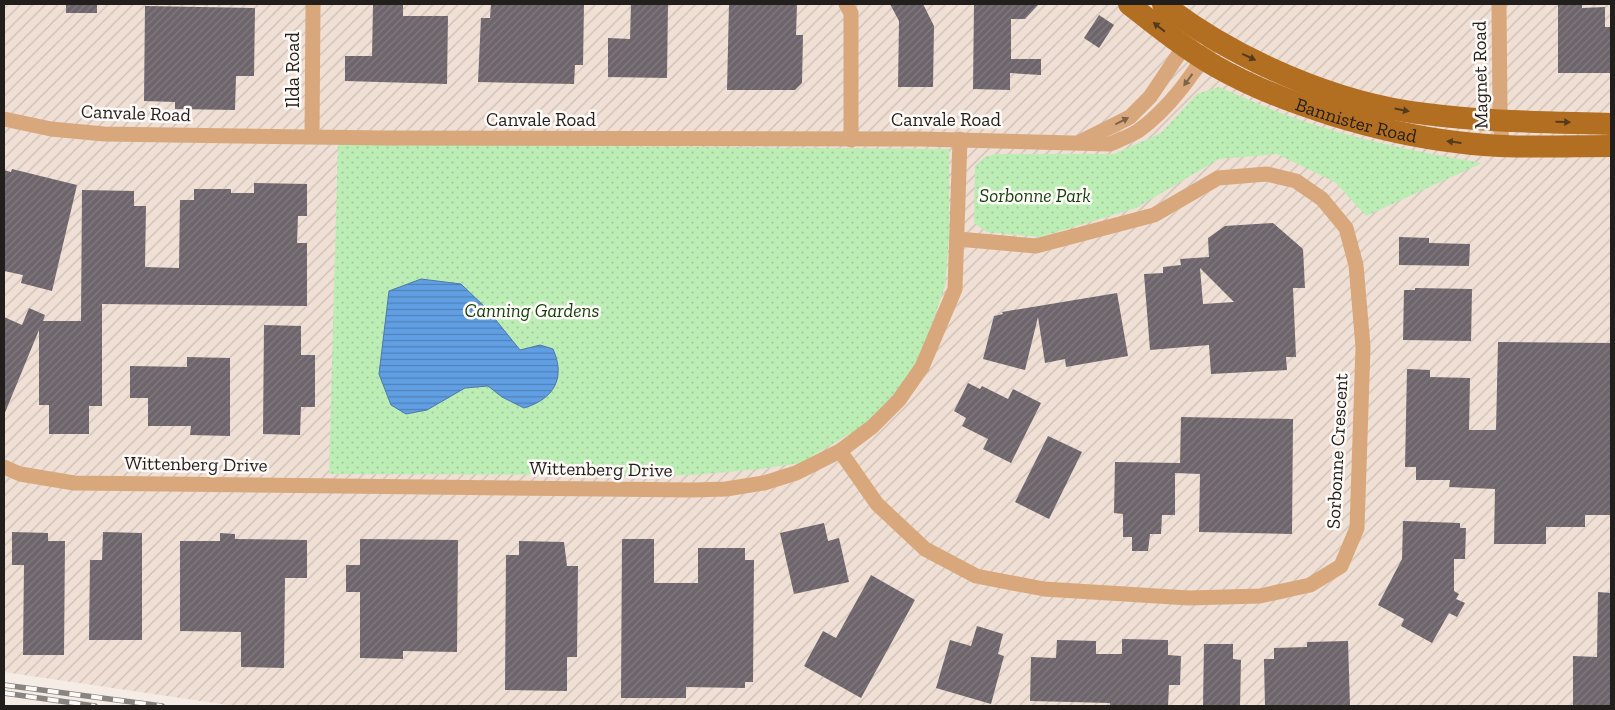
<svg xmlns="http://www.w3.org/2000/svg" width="1615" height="710" font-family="'Zilla Slab',serif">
<defs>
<pattern id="industrial-furrows" width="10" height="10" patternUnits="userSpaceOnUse" patternTransform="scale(1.25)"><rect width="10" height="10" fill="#efdfd4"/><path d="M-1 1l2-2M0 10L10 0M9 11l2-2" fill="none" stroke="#cdbfb5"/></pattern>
<pattern id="grass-dots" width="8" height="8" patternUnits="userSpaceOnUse" patternTransform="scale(1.25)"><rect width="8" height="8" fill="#bcedb5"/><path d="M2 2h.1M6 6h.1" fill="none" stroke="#a1cb9b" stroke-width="1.8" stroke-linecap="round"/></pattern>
<pattern id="water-rules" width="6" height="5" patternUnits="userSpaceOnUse" patternTransform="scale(1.25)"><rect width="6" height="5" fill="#619fe4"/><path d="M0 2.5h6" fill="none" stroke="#5081b8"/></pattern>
<pattern id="building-hatch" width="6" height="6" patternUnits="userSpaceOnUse" patternTransform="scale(1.25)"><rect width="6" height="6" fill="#6d656b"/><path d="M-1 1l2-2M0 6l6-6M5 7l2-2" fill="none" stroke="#817b7f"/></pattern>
</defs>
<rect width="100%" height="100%" fill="#f5ece6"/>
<polygon fill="url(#industrial-furrows)" points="4,4 1611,4 1611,706 235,706 4,672"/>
<g fill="url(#grass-dots)">
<path d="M1219,87C1243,97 1266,108 1289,116C1351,139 1417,152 1482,163L1366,216L1335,182L1277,154L1219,159L1136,208L1040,237L987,232L974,223L975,166L985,157L996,154H1114L1161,133L1197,94Z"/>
<polygon points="338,144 949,149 949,237 945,286 918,365 869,423 800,463 761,469 691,475 329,474"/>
</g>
<path fill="url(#water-rules)" stroke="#4e78a8" d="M421,279L461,284L487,309L520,350L540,345L553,349C566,378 554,399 524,408L502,397L488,386L465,388L427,410L406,414L391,405L379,374L389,291Z"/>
<g fill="url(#building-hatch)" fill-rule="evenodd">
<rect x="66" y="4" width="31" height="9"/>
<polygon points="373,4 403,4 403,16 448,16 447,84 345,81 345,56 372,56"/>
<polygon points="491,4 584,4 583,65 575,65 574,84 478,82 481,18 490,18"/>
<polygon points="631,4 668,4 667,78 608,77 608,38 630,39"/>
<polygon points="729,4 797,4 796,35 803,35 802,83 795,90 727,90"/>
<polygon points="890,4 923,4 934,26 933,87 898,87 899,21"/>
<polygon points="974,4 1039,4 1025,19 1011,19 1011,59 1041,59 1041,75 1010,73 1010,90 973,89"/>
<polygon points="1558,4 1582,4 1582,8 1605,7 1605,27 1611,27 1611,73 1558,73"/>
<polygon points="145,6 255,8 254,76 236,76 235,110 175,109 175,102 144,101"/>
<polygon points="1099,15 1114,25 1099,48 1084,38"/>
<polygon points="12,169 77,185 52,291 21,283 23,275 4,271 4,170 11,172"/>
<polygon points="254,183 307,184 307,216 298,216 297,243 307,243 307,306 102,304 102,406 89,406 89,434 49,434 49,405 39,405 39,330 4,415 4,317 22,325 29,308 45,315 43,321 81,321 82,190 134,191 134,206 146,206 145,267 179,268 180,200 194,200 194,189 231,189 231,193 254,193"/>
<path d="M1273,223L1303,249L1305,288H1293L1296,357H1286L1287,370L1211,374L1209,345L1150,350L1144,274L1163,273V267L1181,265L1180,259L1209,257L1208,238L1225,226ZM1200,268L1234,302L1203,304Z"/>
<polygon points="1399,237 1429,238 1429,243 1470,244 1469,266 1399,265"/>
<polygon points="1415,288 1472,289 1471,341 1403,340 1404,290 1415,290"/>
<polygon points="1117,293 1128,356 1066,367 1065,359 1045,363 1038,317 1025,370 983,359 994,316 1003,314 1002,312"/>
<polygon points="264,325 301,326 301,355 315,355 315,407 301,407 300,435 263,434"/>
<polygon points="1498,342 1611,343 1611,515 1585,515 1585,527 1546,527 1546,544 1494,544 1495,489 1449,487 1450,480 1416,480 1416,467 1405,467 1407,369 1430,370 1430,377 1470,378 1469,430 1496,430"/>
<polygon points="187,357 230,358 230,436 190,435 191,426 148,426 148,398 130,398 130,366 187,367"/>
<polygon points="968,383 980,389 982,386 1008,399 1013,389 1041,403 1011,463 983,449 988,439 962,426 966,418 954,411"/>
<polygon points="1181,417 1293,419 1292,534 1199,532 1200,474 1175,473 1175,515 1162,515 1161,534 1150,534 1148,551 1132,551 1132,537 1123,537 1123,514 1114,513 1115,462 1180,463"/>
<polygon points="1048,436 1082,452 1049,519 1015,502"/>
<polygon points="1403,521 1460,523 1460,528 1466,528 1465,559 1454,559 1454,591 1459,594 1456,599 1465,603 1457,617 1449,613 1432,643 1401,626 1404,619 1378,605 1402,559"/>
<polygon points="824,523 828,541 839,538 849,582 794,594 780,533"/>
<polygon points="12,532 48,533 48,541 65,541 64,655 23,655 24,565 12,565"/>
<polygon points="103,532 142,533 142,640 89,640 90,560 102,560"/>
<polygon points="220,533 235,534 235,539 307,540 307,578 285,578 284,668 241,667 241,632 180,631 180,541 220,541"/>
<polygon points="360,539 458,540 457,652 403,651 403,659 360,658 360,592 346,592 346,565 360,565"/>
<polygon points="622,539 654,539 654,583 698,583 698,548 745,548 745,560 754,560 753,682 745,682 745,688 686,687 686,698 621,698"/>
<polygon points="519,541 564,542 567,566 578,566 577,657 567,657 567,691 505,690 506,555 519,555"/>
<polygon points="871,575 915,600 861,698 804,666 823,631 836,638"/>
<polygon points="1598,592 1611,593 1611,705 1573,705 1573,656 1597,657"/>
<polygon points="977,626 1003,634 998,654 1004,656 991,704 936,688 950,640 971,646"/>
<polygon points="1122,639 1168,640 1168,655 1181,656 1180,685 1169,685 1168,706 1110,706 1110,703 1030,701 1031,657 1056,658 1057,640 1096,641 1096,654 1122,654"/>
<polygon points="1348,641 1350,706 1265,706 1264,659 1274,659 1274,648 1307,647 1307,642"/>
<polygon points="1204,644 1233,644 1233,659 1241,660 1240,706 1203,706"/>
</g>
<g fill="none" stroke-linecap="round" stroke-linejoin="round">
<g stroke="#d8a87c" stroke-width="15">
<polyline points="846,4 851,13 851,140"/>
<polyline points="1499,4 1500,111 1502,146"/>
<path d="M4,119L51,129L104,134L384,138L920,139L1110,144C1119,140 1130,136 1138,131C1171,108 1194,72 1215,40"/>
<polyline points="312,136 313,4"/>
<polyline points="1080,142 1130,117 1150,97 1189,39"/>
<polyline points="840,451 877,504 925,549 976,576 1044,589 1189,598 1260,596 1310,585 1341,566 1357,528 1363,347 1356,265 1346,228 1322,199 1296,181 1267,174 1218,178 1154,215 1036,246 958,239"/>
<polyline points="4,467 20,474 74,483 693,490 726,489 764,483 796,473 840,451 872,427 899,400 922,367 955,289 960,139"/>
</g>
<g stroke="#b36f21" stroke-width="22">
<path id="s1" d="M1129,4C1157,26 1184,48 1215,66C1281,104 1381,133 1456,142C1507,149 1560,146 1611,146"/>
<path d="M1163,4C1234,59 1336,104 1426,114C1487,122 1549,122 1611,124"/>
</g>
<g stroke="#8a8480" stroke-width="5.5">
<g id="rail">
<polyline points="4,685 162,706"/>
<polyline points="4,693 95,706"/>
</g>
</g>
<use href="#rail" stroke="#fefaf8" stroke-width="4" stroke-dasharray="11" stroke-linecap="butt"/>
</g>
<defs><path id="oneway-solid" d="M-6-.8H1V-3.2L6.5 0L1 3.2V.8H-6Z" transform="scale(1.25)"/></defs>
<g fill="#543a1e">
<use href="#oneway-solid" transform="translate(1159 27) rotate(-142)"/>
<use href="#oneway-solid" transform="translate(1249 57) rotate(25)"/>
<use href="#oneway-solid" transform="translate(1402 110) rotate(11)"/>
<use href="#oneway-solid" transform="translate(1563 122) rotate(1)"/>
<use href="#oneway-solid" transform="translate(1454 142) rotate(-173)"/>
</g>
<g fill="#7c634c">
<use href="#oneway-solid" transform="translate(1188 80) rotate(126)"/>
<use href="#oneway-solid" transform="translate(1122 121) rotate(-27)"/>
</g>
<g text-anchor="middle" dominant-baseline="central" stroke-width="5" stroke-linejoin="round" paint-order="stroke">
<g font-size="19" fill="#211e1c" stroke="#fefaf8">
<text transform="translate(292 70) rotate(-90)">Ilda Road</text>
<text transform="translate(1480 75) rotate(-91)">Magnet Road</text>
<text transform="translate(136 113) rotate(2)">Canvale Road</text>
<text stroke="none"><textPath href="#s1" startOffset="258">Bannister Road</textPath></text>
<text x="541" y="119">Canvale Road</text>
<text x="946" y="119">Canvale Road</text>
<text transform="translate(1337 451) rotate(-87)">Sorbonne Crescent</text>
<text transform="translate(196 464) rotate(1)">Wittenberg Drive</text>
<text transform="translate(601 469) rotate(1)">Wittenberg Drive</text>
</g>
<g font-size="19" font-style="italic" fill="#133f0d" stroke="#fefaf8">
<text x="1035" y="195">Sorbonne Park</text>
<text x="532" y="310">Canning Gardens</text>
</g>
</g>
<rect width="1615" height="710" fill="none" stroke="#211e1c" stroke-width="10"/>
</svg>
